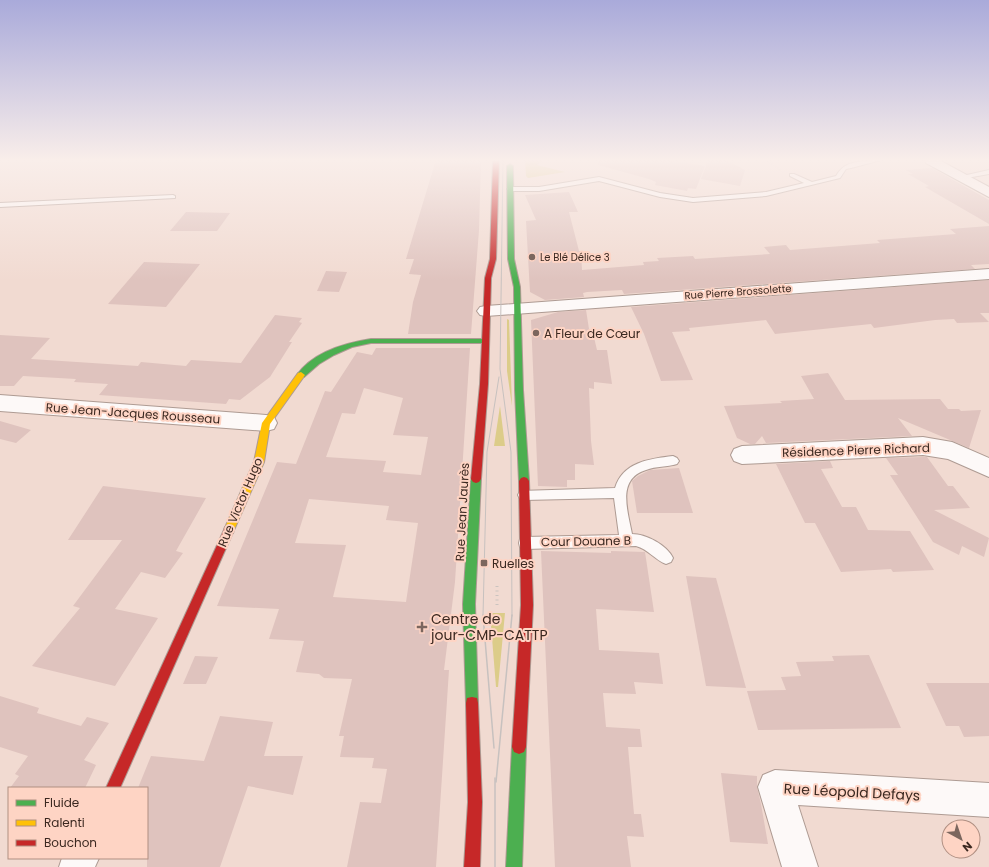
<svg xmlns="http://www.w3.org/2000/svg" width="989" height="867" font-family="Poppins,sans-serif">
<rect width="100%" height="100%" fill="#f1dad1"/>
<g fill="#dccc89">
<polygon points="525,160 542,161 537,165 565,172 528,178 526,176"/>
<polygon points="507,319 509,320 512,406 507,371"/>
<polygon points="500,406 505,446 494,446"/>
<polygon points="490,613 505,613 498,687 496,687"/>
</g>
<g fill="#dfc3be" fill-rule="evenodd">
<polygon points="436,160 481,160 479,230 471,334 408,334 413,302 421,275 409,274 414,259 406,259"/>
<polygon points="599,160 666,160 705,166 696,189 688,188 687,191 655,185 656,182 649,179 598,165"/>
<polygon points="708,160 726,160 745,170 740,186 701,179"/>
<polygon points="932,168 989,200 989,224 925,187 929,186 908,174 913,174 906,170"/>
<polygon points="569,192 578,212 569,212 579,251 581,251 582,270 644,265 643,262 659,261 657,258 693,256 695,259 770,254 764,247 786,245 790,250 880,243 877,240 956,234 950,229 989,226 989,264 971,265 975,269 624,294 622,290 587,292 583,293 584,297 545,300 530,292 526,221 536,220 525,195"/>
<polygon points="186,212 230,213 217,231 170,231"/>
<polygon points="144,262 200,264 166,307 108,304"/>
<polygon points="326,271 347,272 339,292 317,291"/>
<polygon points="989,280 989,313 980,313 989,322 957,323 954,319 935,320 874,328 871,324 775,334 766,320 689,328 690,331 672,332 693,380 661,381 644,334 631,307"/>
<polygon points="586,310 589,329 592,329 597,350 607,350 612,384 594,382 594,389 589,388 591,441 594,465 575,464 575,480 567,480 567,487 538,486 531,320 558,312"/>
<polygon points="275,315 302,318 299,322 302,323 289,342 292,342 270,377 240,400 229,399 226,404 99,395 108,384 74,382 76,379 23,376 14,386 0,386 0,335 50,338 31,359 138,366 141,362 186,366 191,360 241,363"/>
<path d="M376,348H470L455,582L444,670H449L436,867H347L360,802L381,803L387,769L372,768L374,758L340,757L344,736H339L352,679L324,678L319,674L296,672L304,641L269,639L279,609L217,606L277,462L296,464L325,391L331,392L357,352L372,355ZM364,388L403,398L393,435L428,437L421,475L383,472L386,461L326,457L342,413L355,414ZM309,499L389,506L386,520L418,523L406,602L333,597L346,545L295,543Z"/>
<polygon points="828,373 845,400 940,399 948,409 959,409 961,411 981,410 969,448 898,418 912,436 766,443 762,436 755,444 750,444 737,438 724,406 782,403 780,401 814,399 801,376"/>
<polygon points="0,421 31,430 16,443 0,439"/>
<polygon points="923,457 927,457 948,486 953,486 970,508 934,510 989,538 984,557 962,546 959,555 933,542 890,475 898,475 886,458"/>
<polygon points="830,461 833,468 821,469 842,507 856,507 868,530 910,531 934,570 893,572 891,569 841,572 815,523 805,523 776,464"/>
<polygon points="679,468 693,513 637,513 632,481 638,476 650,470"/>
<polygon points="103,486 206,498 176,551 183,553 165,578 141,572 115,609 158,618 115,686 32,666 80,608 73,606 122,540 68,540"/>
<polygon points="541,551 611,553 611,551 645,552 654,612 596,609 599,650 659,653 663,684 634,682 636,694 603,693 606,727 640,729 642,747 628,747 634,814 641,814 644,837 627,836 631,867 555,867"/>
<polygon points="686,576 716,578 746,688 706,686"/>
<polygon points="869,655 901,728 758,730 747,691 786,690 781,677 801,676 796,662 834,661 832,656"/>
<polygon points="195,656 218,657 206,684 183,684"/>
<polygon points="926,683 989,683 989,736 964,737 959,726 946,726"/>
<polygon points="0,696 39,708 37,713 81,726 87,717 109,723 84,760 96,765 85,788 10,788 19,776 15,774 28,756 0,747"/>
<polygon points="220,716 273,722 264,756 303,756 293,795 248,786 220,867 147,867 147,788 138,788 151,756 204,761"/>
<polygon points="721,773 757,776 757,787 761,804 768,844 730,842"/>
</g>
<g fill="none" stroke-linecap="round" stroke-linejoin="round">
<g stroke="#ae9b93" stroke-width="2">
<g id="lane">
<path d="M871,160H881L851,168L846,169L840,178L766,196L693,202L660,197L599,181L539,191H510L507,189L510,187H539L599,177L660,193L693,198L766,192L804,183L790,176V174H794L812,182L836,176C845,161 855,163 871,160Z"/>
<polygon points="989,170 989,174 961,179 958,177"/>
<polygon points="173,195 175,196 175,198 0,207 0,203"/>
<path d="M673,456L677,458L679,461L677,464C667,467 656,466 646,470C616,479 628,512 632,534C646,534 667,545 673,558L671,562L666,564C655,560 648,549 636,546L525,549L520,547L519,543L520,539L525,537L619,535L614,498L524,500L520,499L518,495L520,491L615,488C623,462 649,459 673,456Z"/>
</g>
</g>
<g stroke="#ae9b93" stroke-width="2">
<g id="street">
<polygon points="925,160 939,160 989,187 989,197 926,163"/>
<polygon points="989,269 989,279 486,316 480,315 477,311 480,307 486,306"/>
<polygon points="0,395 266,415 274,417 277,423 274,429 266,431 0,411"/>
<polygon points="923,437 952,442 989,458 989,477 948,459 923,455 742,464 734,461 731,455 734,449 742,446"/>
<polygon points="775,770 989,783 989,817 798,805 818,867 782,867 758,787 763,775"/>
<polygon points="62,858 99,858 95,867 59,867"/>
</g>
</g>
<g stroke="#ae9b93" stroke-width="2">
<g id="fast">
<polygon points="510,164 513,166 514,259 520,287 523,390 529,481 527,484 524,485 521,484 519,481 515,390 514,287 508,259 507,166"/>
<path d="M371,339H485L489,341L485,343H371L352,347L334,355L319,364L304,377H298L297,375C313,352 345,343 371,339Z"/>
<polygon points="476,475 479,476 481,479 475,604 478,703 477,708 472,709 467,708 466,703 463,604 471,479 473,476"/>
<polygon points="519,740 524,742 526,747 522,867 506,867 512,747 514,742"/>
</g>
</g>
<g stroke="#ae9b93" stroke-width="2">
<polygon id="slow" points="301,372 305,375 270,424 264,462 234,530 233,533 229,534 225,533 224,530 254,462 262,423 298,373"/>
</g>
<g stroke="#ae9b93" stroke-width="2">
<g id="jam">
<polygon points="493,160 499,160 496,259 491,278 488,384 481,479 479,482 476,483 473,482 471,479 480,384 485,278 490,259"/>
<polygon points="524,477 527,478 529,481 533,605 526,747 524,752 519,754 514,752 512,747 521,605 519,481 521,478"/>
<polygon points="229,526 233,527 234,530 120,788 106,788 224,530 225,527"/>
<polygon points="472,697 477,698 478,703 482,802 480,867 464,867 468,802 466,703 467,698"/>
</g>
</g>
<polyline stroke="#cbc3bf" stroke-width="1.5" stroke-dasharray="0.5 2" stroke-linecap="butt" points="765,160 781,170"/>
<polyline stroke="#cbc3bf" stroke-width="3" stroke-dasharray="1 3.5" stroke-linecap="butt" points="497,586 497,605"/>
<use href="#lane" fill="#fdf9f8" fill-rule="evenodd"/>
<use href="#street" fill="#fdf9f8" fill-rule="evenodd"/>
<use href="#fast" fill="#4caf50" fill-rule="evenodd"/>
<use href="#slow" fill="#ffc107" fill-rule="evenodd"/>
<use href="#jam" fill="#c62828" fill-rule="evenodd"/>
<g stroke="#c7c1bf" stroke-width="1">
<polyline points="503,160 500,369 511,452 512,616"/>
<polyline points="483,616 487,452 499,377"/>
</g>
<g stroke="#c7c1bf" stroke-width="1.5">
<polyline points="483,615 494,748"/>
<polyline points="495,778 495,867"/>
<polyline points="496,782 512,615"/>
</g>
</g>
<linearGradient id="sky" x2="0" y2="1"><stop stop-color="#a9aada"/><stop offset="0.57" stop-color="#f9eeea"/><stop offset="1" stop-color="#f9eeea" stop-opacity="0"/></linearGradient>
<rect width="989" height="281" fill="url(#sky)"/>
<g fill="#7b665e" stroke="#fed4c4" stroke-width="1.5">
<circle cx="532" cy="257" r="4"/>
<circle cx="536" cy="333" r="4"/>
<rect x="480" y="559" width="8" height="8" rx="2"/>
<path d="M420 621h4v4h4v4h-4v4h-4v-4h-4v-4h4z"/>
</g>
<g text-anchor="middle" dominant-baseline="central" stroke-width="4" stroke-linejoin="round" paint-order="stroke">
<g font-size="10" fill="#3b2820" stroke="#fed4c4" text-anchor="start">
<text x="540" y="257">Le Blé Délice 3</text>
</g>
<g font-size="10" fill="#3b2820" stroke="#fed4c4">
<text transform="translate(738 292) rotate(-4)">Rue Pierre Brossolette</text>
</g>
<g font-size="12" fill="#3b2820" stroke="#fed4c4" text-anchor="start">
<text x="544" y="333">A Fleur de Cœur</text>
<text x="492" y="563">Ruelles</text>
</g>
<g font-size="12" fill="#3b2820" stroke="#fed4c4">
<text transform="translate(133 413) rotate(4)">Rue Jean-Jacques Rousseau</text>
<text transform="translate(856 450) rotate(-2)">Résidence Pierre Richard</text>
<text transform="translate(240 502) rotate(-67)">Rue Victor Hugo</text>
<text transform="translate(462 512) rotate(-87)">Rue Jean Jaurès</text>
<text transform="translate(586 541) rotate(-1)">Cour Douane B</text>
</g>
<g font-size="14" fill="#3b2820" stroke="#fed4c4" text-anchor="start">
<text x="431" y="619">Centre de<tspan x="431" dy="16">jour-CMP-CATTP</tspan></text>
</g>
<g font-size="14" fill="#3b2820" stroke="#fed4c4">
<text transform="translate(852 792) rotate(3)">Rue Léopold Defays</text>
</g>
</g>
<rect x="8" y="787" width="140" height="72" fill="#fed4c4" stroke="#b08f82"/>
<rect x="16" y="800" width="20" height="6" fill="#4caf50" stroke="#b08f82"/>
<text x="44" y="807" font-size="12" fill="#3b2820">Fluide</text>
<rect x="16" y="820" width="20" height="6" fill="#ffc107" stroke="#b08f82"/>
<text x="44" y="827" font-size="12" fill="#3b2820">Ralenti</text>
<rect x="16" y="840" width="20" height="6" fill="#c62828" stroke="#b08f82"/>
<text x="44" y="847" font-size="12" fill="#3b2820">Bouchon</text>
<g transform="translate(961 839) rotate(140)"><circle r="19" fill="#fed4c4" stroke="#b08f82"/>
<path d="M0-3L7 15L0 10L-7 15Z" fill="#7b665e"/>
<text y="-6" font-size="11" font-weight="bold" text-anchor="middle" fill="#3b2820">N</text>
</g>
</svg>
